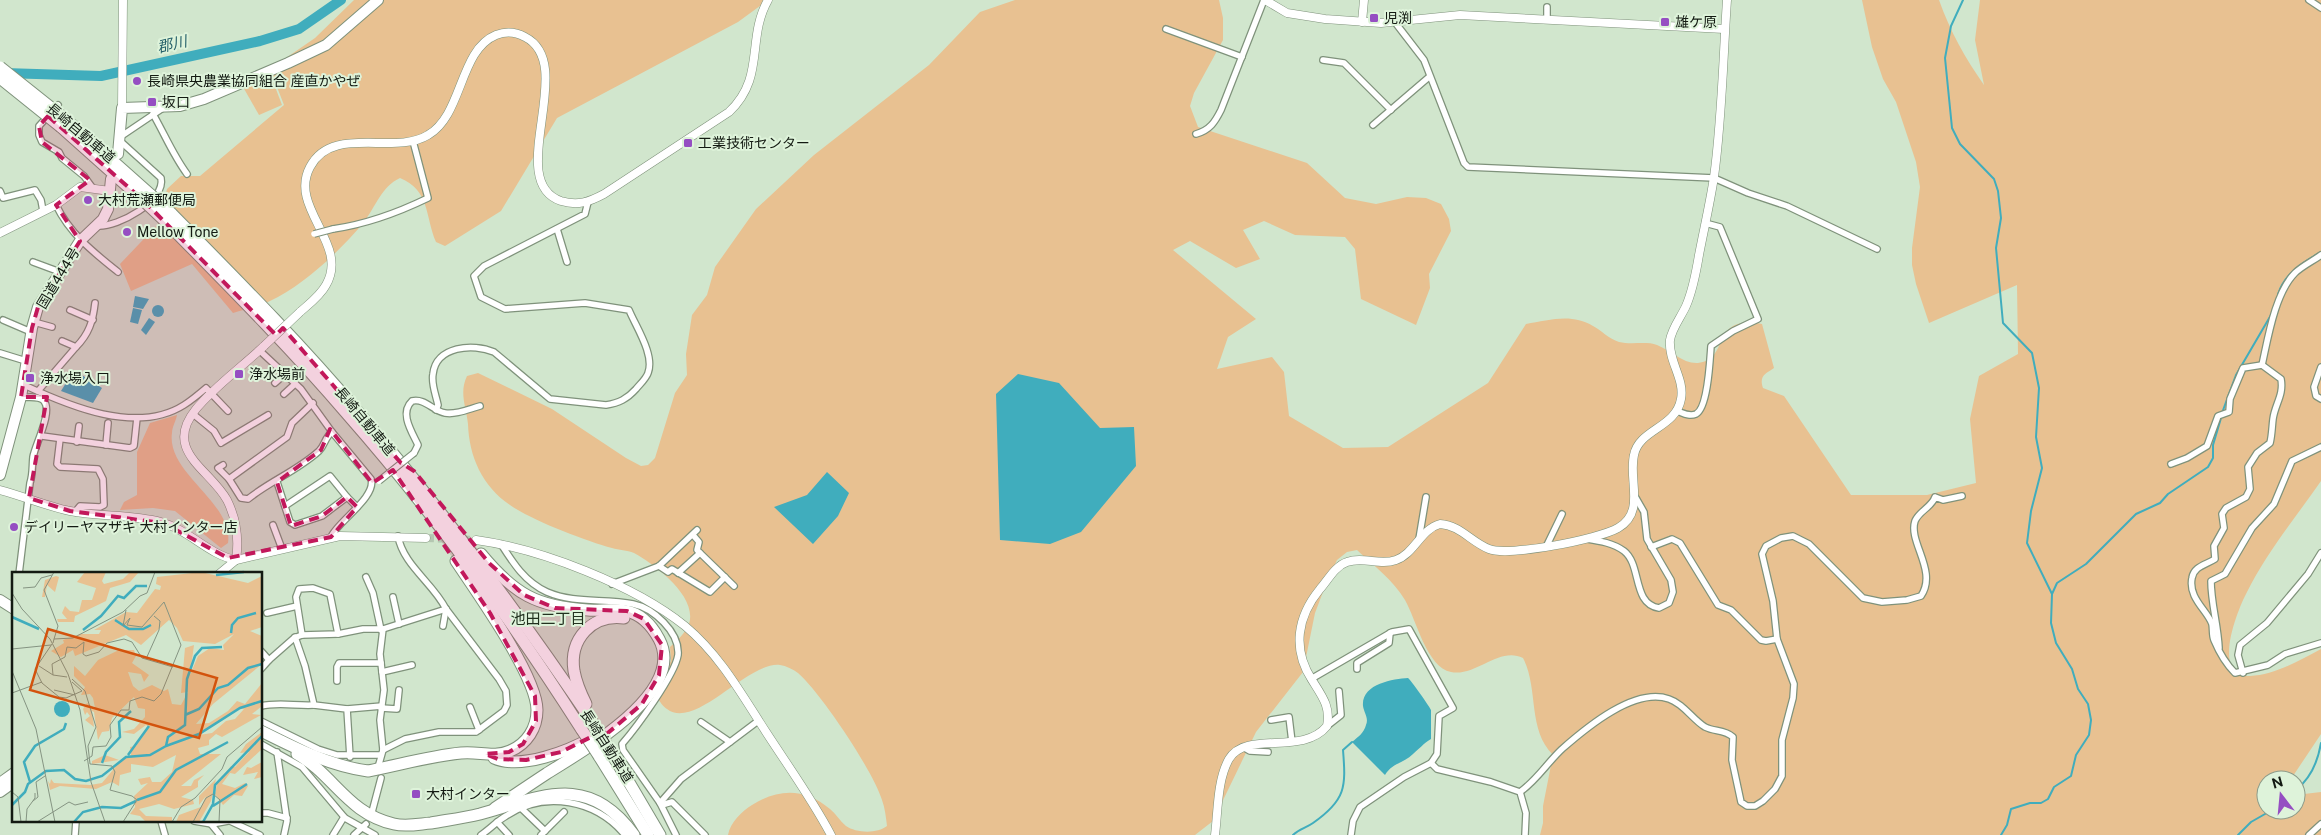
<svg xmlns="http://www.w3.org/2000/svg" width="2321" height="835" font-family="'Public Sans','Noto Sans JP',sans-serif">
<rect width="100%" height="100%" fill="#d1e6cd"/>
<g fill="#e8c191">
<path d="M354,0H768L738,22L557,118L501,211L445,246L436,242C425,216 430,190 400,178C382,186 376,206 364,222C341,250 303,286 270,301C259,307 245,309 233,313L192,264L131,291L120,264L159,223L167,189L181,176H200L284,105L270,69L315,38Z"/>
<path d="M1015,0H1219L1223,18V40L1194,93L1190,106L1198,127L1307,163L1345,198L1376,204L1407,197L1426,198L1441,204L1449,219L1451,231L1429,274L1430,288L1416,325L1361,299L1355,249L1345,237L1295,235L1264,221L1243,230L1260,259L1236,268L1190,241L1173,250L1256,319L1228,337L1217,369L1272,357L1284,372L1289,416L1343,448L1388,447L1488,383L1526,324C1549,320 1572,313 1593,326C1601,330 1609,339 1619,342C1631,345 1647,341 1657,345C1670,350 1683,364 1698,363C1731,360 1709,314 1762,324L1774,368C1765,374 1759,376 1763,388L1784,396L1851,495H1927L1976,483L1970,419L1979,376L2018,354L2017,285L1929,323L1916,284L1912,265V248L1920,187L1916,162L1896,102L1883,79L1872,47L1862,0H1939C1950,31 1965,58 1984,85L1975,40L1980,0H2321V481C2296,517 2267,552 2247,592C2238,609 2210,677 2250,676C2275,675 2300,660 2321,649V734L2293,776L2294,780H2266V810H2296V786L2304,794L2321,792V835H1540L1543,823V806L1553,755C1527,729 1539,689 1523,658C1499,646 1476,677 1451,672C1427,668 1416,619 1405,600C1393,580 1374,566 1357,550L1347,552L1337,560L1326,584L1315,613L1303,672L1256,732L1213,821L1195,835H728C730,823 742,811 752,805C779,788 805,788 830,809C836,814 840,821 846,826C856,833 877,834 887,826C886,818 885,808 882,800C873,771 821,693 798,673C793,669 786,666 780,665C748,661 695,731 667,709C663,707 660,701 657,698L662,676L671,661L670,647C677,640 685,634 689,624C698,596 654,564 634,553C627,550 619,550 612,548C586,541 531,520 510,505C482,486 469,456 468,424C466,406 459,393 467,376L478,373L552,409L626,458L641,466L648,465L655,458L675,393L687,375L686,354L692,315L707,295L715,267L756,209L814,155L929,65L980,12Z"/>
<polygon points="271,76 282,105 259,115 243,87"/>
<path d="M177,415C176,421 172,427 172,433C166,473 234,503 228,543L221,548L175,511L153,508L120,510L124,502L137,495V452L150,423Z"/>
</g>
<g fill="#40adbd">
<polygon points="135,296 149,299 143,309 133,307"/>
<circle cx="158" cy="311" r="6"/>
<polygon points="133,308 142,310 138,324 130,322"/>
<polygon points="149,318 155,322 146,335 141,330"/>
<polygon points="74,370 102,388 93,403 61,391"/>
<polygon points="1018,374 1059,383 1100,428 1134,427 1136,466 1081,532 1050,544 1000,540 996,394"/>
<polygon points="827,472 849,493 838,516 813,544 774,507 807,495"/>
<path d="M1408,678C1410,679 1430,707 1431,710V739C1423,744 1420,748 1413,754C1404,763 1392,763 1385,775L1352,742C1358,737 1364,733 1366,725C1369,718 1364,713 1363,706C1361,684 1393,679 1408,678Z"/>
</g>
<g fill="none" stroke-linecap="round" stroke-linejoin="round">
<g stroke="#40adbd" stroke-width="2">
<polyline points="1963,0 1951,26 1945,58 1952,128 1960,144 1994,179 1998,191 2001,218 1996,248 2003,323 2032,353 2039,388 2036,437 2042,468 2031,511 2027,543 2052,594"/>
<path d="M2278,294C2286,272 2302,263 2321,252"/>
<polyline points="2222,413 2236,375 2271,315"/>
<path d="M2296,790C2311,778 2318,761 2321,743"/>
<path d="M1293,835C1299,829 1306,828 1313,823C1346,800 1346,787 1343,750L1352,742"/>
<polyline points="2001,835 2007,825 2011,809 2030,803 2041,803 2048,799 2054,787 2071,776 2076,755 2089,735 2091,720 2088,704 2078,689 2072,669 2056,643 2051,623 2052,594 2057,583 2086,564 2136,514 2160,503 2168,494 2208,467 2213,458 2213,445 2221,418"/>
<polyline points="2238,835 2251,822 2272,810"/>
</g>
<polyline stroke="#40adbd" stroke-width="10" points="4,73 101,76 260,41 299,29 341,0"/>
<polyline stroke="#b4c7b1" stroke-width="8" stroke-dasharray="8 4" stroke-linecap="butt" points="426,538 476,540"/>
<g stroke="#7f927b" stroke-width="8">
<g id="minor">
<polyline points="2309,0 2321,8"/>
<polyline points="1547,20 1547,7"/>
<polyline points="1394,21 1424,60 1464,163 1468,167 1714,178 1748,193 1787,206 1877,249"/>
<polyline points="1166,29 1242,57"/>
<polyline points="1323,60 1344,63 1391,110"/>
<polyline points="58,105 39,126 39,135 42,142 59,152 62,158 84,176 92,187"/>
<path d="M153,114C165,135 173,155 187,174"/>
<polyline points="1373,125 1429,77"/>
<path d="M1196,134C1210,130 1215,122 1221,110L1264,0"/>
<polyline points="120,137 163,108"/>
<polyline points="0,191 3,198 35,190 41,200 43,211"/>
<path d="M56,205C70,234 93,252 118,272"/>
<path d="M98,226C118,227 166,201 161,178L119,140"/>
<path d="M333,229C368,224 397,213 428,198L413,141"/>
<polyline points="557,229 567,262"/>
<polyline points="33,262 60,272"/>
<polyline points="70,310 93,320"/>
<polyline points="3,320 31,332"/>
<polyline points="34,322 52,327"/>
<path d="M62,341L76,347C89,334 93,321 95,303"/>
<path d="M259,350L301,389L332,432L371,479C377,497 337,522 331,537"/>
<polyline points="0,353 26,361"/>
<path d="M2262,365C2268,338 2275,293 2295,273C2302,266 2313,261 2321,255"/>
<polyline points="2321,367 2314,387 2316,396 2321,399"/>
<polyline points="275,383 285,374"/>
<path d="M24,385C69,406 137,435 184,405C192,400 199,394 206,388L228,411"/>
<polyline points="38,391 76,347"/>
<polyline points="284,394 295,384"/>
<path d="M313,403L292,423L287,437L229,479L241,498L248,499C270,481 297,471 319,451C325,445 325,437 332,432"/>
<path d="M436,410L438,405C436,395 431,384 433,374C436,346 473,343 494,352L550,399L606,405C619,403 627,399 636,389C640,384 646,379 648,373C655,355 636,327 629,310L585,303L505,309L481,297L474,276L484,266L585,214L588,202"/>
<path d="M1677,411C1683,413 1689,417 1696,414C1708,408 1710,359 1711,346L1733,331L1758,319L1720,227L1705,223"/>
<polyline points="193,414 214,431 221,443 268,415"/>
<polyline points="42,436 130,448 134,446 137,418"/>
<polyline points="60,439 57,464 60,467 98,469 103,479 104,505 100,507 80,506 75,512"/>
<polyline points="77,442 79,426"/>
<polyline points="106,445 108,423"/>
<path d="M414,453L418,445C412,432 399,413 412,401C425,398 433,411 445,413C456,415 469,409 480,406"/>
<path d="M2171,464L2187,458L2207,446L2218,416L2229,412L2230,399L2243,368L2262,365L2281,379C2284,395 2275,404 2273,419C2272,427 2272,435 2270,443L2257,453L2248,467L2250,489L2246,497L2226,508L2222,514L2224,528L2214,546L2215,559C2206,565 2194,566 2192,578C2188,598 2207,610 2212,624C2213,629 2212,635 2214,640C2219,652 2226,664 2235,673L2268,665L2285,654L2321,643"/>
<polyline points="223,465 218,468 229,479"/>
<polyline points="277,482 290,522 295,525 322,516 347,497 357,507"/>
<polyline points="285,506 330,476 347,497"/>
<polyline points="273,525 282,549"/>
<polyline points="693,535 699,542 697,550 734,586"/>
<polyline points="1419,539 1426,497"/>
<path d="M1587,539C1600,541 1613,543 1624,551C1642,565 1632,604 1659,608L1669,603L1673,592L1671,580L1647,539L1644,512L1636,498"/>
<path d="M501,544C513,563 525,582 547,592C575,604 605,598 633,604C653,608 680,632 678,655C675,675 636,728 622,744L623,750L660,803L676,835"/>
<polyline points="1547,545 1562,514"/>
<polyline points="1651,547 1672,539 1680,543 1718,605 1731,610 1761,640 1766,641 1777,639"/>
<polyline points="659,566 668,572 672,569 710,592 725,577"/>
<polyline points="678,573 700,553"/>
<path d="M19,574L30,483C33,474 32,466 33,457C35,445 53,412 44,401C39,395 27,398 21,397"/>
<polyline points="366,577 373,593 381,630"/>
<polyline points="612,584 659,566 697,530"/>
<polyline points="393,597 399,624"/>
<polyline points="267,613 297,606"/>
<polyline points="443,626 446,609"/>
<polyline points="302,635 296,597 299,589 313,588 330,594 338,634"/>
<polyline points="295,637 305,666 314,705 347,709 350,757"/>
<path d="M2219,648C2218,625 2211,603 2211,581L2225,574L2252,528L2274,504L2292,461L2321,447"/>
<polyline points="261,651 269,660 294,638 302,635 338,634 363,629 383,629 446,609"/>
<polyline points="261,669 269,660"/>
<polyline points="1357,669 1357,663 1389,643 1390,633"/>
<polyline points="382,672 412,665"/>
<polyline points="2243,673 2238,655 2240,645 2267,623 2308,574 2321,553"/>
<polyline points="1311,679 1392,632 1409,629 1453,708 1439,716 1437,754 1431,763 1404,777 1360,807 1353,821 1351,835"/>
<polyline points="337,681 337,667 339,663 381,663"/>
<path d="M261,706C278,702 296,706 314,705"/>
<polyline points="470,707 479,730"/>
<polyline points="381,708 397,709 399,690"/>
<polyline points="347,709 382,706"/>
<polyline points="1271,720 1289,717 1292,742"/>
<polyline points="261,721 318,749 337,755 381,755"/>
<polyline points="701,722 730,742"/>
<polyline points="1327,726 1341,715 1339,691"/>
<polyline points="261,744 302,767 345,818 375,835"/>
<polyline points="1243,747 1250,751 1268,752"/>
<path d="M383,750L405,739L439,732H476L504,711L507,705L506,691L499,679L446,609C433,583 403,565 398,536"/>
<polyline points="277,752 287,821 284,835"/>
<polyline points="1431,763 1437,769 1491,782 1520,792 1526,813 1525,835"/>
<polyline points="379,764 383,750 380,720 384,690 380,654 383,629"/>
<path d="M1520,792C1537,780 1547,763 1562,749C1587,727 1635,687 1669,699C1684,704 1692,719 1705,727C1715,732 1724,729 1733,737L1732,760L1741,802L1747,806H1755L1763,801L1775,789L1782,776V740L1793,698L1794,684L1777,639L1773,601L1762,554L1766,546L1781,538L1793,536L1809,544L1863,598L1882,602L1907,600L1921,596C1938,571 1908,542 1915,521C1919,511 1932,507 1935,497L1943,500L1962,496"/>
<polyline points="660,803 681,779 758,721"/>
<polyline points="662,805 672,802 705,835"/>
<polyline points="521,808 545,831"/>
<polyline points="372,812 381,778"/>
<polyline points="261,813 268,813 287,818"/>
<polyline points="161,821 165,835"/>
<polyline points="194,821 212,824 228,821"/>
<polyline points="230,821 260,835"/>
<polyline points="497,822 509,835"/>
<polyline points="211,824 220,835"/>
<polyline points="75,835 76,821"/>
<polyline points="333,835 344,817"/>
<polyline points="354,835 366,824"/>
<path d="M481,835C490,829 497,821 506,816C545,790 596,800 625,835"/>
<polyline points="541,835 564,812"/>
<polyline points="2309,835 2321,824"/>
</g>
</g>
<g stroke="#7f927b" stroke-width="9">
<g id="tertiary">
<polyline points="1265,0 1287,13 1325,19 1381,23 1460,15 1724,29"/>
<polyline points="1362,22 1364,0"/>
<polyline points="122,108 123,0"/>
<polyline points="0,233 56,205 80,187 110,191"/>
<path d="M300,312C309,304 320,296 326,285C350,244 288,208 310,167C332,124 394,156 428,135C463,115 459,50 496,35C506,31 516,32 525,37C579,64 503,181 561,201C578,206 589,202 604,194L729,112C766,77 746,39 768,0"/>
<path d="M0,490C23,496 46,506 70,511C100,517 132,514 161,522C189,530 209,555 236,560L340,536L426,538"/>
<path d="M476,540C541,549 634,585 685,626C720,655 742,695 766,732C788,766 812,799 831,835"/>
<path d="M219,574L236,560C239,540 236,518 227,500C210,469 162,451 196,409C215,386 242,367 264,346"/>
<path d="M1215,835C1218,812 1217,780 1229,759C1246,730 1303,756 1327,726C1331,707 1322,696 1312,680C1292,649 1297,617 1320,589C1328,580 1335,566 1347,562C1363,556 1380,566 1396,560C1414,554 1421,529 1440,524C1460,525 1471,542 1489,549C1508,557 1599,539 1618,528C1646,512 1628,480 1634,455C1639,429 1676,428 1681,399C1685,379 1668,361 1670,340C1672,328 1681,317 1686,306C1693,290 1696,273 1699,255C1704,229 1710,203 1714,177C1722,119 1723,59 1727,0"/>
</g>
</g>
<g stroke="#7f927b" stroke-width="12">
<g id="trunk">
<polyline points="118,154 122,108 180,106 204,99 288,63 326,45 378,0"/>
<polyline points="0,475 21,397 32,328 38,307 80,241 103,219 108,209 111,179"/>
<polyline points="0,600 14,609"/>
<polyline points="0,783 14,773"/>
<polyline points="0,792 14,782"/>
</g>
</g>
<g stroke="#7f927b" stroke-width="13">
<g id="motorway">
<polyline points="69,122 151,195"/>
<polyline points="61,127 145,202"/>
<path d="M171,213C235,278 299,342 358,412C443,511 520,615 593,723"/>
<path d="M164,220C227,284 290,347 348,415C434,513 512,620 582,730"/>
<path d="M481,554C514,594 537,607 588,610C600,611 613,608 626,611C642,614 652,626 659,639C688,693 580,752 546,774C529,785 512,797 495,808"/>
<path d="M586,704C581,694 576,682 574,671C569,639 592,614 624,618"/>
<path d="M261,731C295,748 330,766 368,771C399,765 430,756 461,753C478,751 494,758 510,751C527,744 537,728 537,710C537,676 476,591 456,561"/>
<polyline points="610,750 660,835"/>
<path d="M297,754C334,775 348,814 394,824C406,827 419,824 431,823C448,820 464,818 480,814C541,797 588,771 634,835"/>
<polyline points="599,756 648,835"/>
<path d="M494,758C521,770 569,751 593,737"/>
</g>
</g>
<use href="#minor" stroke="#fff" stroke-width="5.5"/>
<use href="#tertiary" stroke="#fff" stroke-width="8"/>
<use href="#trunk" stroke="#fff" stroke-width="10"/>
<use href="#motorway" stroke="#fff" stroke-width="11"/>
<g stroke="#7f927b" stroke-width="8" stroke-linecap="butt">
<g id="minor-bridge">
<polyline points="314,234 333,229"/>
<polyline points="379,481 414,453"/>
</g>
</g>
<g stroke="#7f927b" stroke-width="9" stroke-linecap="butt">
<polyline id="tertiary-bridge" points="264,346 300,312"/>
</g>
<g stroke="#7f927b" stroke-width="13" stroke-linecap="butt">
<g id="motorway-bridge">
<polyline points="0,67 69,122"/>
<polyline points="0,78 61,127"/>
<polyline points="151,195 171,213"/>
<polyline points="145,202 164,220"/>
<polyline points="593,723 610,750"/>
<polyline points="582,730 599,756"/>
</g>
</g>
<use href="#minor-bridge" stroke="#fff" stroke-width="5.5"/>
<use href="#tertiary-bridge" stroke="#fff" stroke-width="8"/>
<use href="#motorway-bridge" stroke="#fff" stroke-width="11"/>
</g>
<path fill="#c2185b" fill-opacity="0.2" stroke="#c2185b" stroke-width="4" stroke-dasharray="10 6" stroke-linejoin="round" d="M48,116L145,202L276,335L283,328L401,463L414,471L489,563L524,595L555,608L627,611L644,619L662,645L659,675L642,704L602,738L599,733L561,752L526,760L498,759L485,754L509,752L523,744L536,721L535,696L490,613L393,470L372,483L330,429L321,450L277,482L291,526L322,516L347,497L357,507L331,537L228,558L163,523L70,511L29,498L47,397H21L32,328L38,307L80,241L56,205L90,180L42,142L39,126Z"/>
<g fill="#954ec2" stroke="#def3da" stroke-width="2">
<rect x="1369" y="13" width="10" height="10" rx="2.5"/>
<rect x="1660" y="17" width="10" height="10" rx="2.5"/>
<circle cx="137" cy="81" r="5"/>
<rect x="147" y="97" width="10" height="10" rx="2.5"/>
<rect x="683" y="138" width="10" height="10" rx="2.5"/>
<circle cx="88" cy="200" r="5"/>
<circle cx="127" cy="232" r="5"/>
<rect x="234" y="369" width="10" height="10" rx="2.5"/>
<rect x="25" y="373" width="10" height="10" rx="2.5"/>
<circle cx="14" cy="527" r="5"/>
<rect x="411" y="789" width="10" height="10" rx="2.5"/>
</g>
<g text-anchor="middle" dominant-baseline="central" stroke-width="4" stroke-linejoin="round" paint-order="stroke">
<g font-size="14" fill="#131a12" stroke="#def3da" text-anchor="start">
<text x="1384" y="18">児渕</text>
<text x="1675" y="22">雄ケ原</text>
<text x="147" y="81">長崎県央農業協同組合 産直かやぜ</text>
<text x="162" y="102">坂口</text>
<text x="698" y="143">工業技術センター</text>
<text x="98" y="200">大村荒瀬郵便局</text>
<text x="137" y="232">Mellow Tone</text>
<text x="249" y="374">浄水場前</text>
<text x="40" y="378">浄水場入口</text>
<text x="24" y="527">デイリーヤマザキ 大村インター店</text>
<text x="426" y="794">大村インター</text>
</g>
<g font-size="14" fill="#131a12" stroke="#def3da">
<text transform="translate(81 133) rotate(40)">長崎自動車道</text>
<text transform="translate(58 278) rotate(-59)">国道444号</text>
<text transform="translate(365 421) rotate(50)">長崎自動車道</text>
<text transform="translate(607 746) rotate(57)">長崎自動車道</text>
</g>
<g font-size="15" font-style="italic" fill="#256069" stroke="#def3da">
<text transform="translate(172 44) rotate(-13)">郡川</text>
</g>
<g font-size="15" fill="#22321f" stroke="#def3da">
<text x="548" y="618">池田二丁目</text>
</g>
</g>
<g transform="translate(12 572)">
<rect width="250" height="250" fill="#d1e6cd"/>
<path d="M73,0H94L90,9L92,12L111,7L118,0H127L118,10L98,16L94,29L63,44L62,50H46L45,47H55L50,41L53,34L58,39L67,40L70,28H80L84,16L65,10ZM189,0L236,11L250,4V55L238,59L250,64V92L201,132L184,152L197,151L216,139L225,129L233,132L250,111V134L240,142L249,143L210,165L204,162L197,168V173L186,176L188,182H209L169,214H179L182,208L192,203L186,209V215L169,225L181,228L182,232L162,237L147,232L127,237L134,244L160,245V250L133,249L128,244L118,242L123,235L122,224L136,211L129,213L126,207L138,205L140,210H149L160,200L164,183L141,195L119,192V200L108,203L107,214L100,210L84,217L48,214L38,218L36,209L38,212L39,207L42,211L78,213L90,211L111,186L119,183L118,175L124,174L137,155L134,153L122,162L110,160L122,157L133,145V137L126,136L122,125L100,146L97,159L90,160L86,168L82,140L80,139L82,155L73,148L78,144L75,140L73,143L71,137L75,131L83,136L81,126L78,122L69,123L73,115L62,104V94L73,104L86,88L107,78H122L124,84L120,91L137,103L132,110L129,102L116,100L121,114L127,119L140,113L152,119L156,117L160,132L169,133L176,120L169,121L173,76L182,73L178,103L186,84L198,76L212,78L211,73L222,62L203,72L171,69L165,56L157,48L129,73L114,63L63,84L61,78L49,85L39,79L52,71L51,68L68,62H87L89,58H82L114,40L125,41L143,17L148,18L149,14L144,12L145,5ZM226,136L232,137L223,147L214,149L200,161L187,163ZM44,4L47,5L43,20L35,13L33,25H30L33,8ZM250,160V177L223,202L218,201L210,212L223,216L233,211L236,214L230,224L222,223L211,233L203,222L205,212L219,194L223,195L237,180L228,181L234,172ZM93,183L107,188L80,192V189ZM250,190V205L242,207L246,200L231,203L235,195L239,196ZM204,207L199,229L187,250H164L167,243L189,235L194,224L187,233V224Z" fill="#e8c191" fill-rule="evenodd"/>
<path d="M42 137a8 8 0 1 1 16 0a8 8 0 1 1-16 0Z" fill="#40adbd"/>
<path fill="none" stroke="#40adbd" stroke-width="2.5" d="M204,3L232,0M0,45L27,57M103,48L117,57H131L139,53M71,58L89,44L106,24L112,26L124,14H135M219,61L220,53L226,46L244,41M210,75L190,76L183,84L175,107L173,153L156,165L154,174L187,162L228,136L250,129M173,143L187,137L206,116L216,113L236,96L250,92M116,183L137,154M90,191L94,180L108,165L107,150L119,139M18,210L12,190L23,174L52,157L54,151M125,228L148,220L164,198L216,170M0,233L13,220L16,212L34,199L52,198L63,207L74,209L90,204L114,185L138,183L154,174M201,234L235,212M62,250L71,240L90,235L109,236L124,229M191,250L201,232L203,213L250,164"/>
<path fill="none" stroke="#859482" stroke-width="1" d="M42,0L32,18L46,54L42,67M11,16L23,15L29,6L40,3M0,21L10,37L38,67L56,102L68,138L79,210L93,250M41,71L42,67L61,66L111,40L128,24L135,21L143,0M0,77L39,73M134,87L147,58L148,49L142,44M27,94L41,103L55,105M0,99L24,157L43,250M41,103L40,92L53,85L55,75L64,76L72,70L71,82L74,84L87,80L95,71L112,67L120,70L130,86L161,95M60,107L73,119L84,155L76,174L78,192L100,194L103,200L98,218L120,224L125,228L111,250M30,111L47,125L54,126L70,119L60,110M30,111L23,97L40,72M42,118L63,123M0,121L30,110M72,189L80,184L81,175L94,174L99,165L98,153L109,138H117L118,129L130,125L142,129L149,122L169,73L152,30L130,55L115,53L118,46L111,54L114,38M0,220L6,225L9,250M21,229L26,225L24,210L33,204M14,250L15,237L23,226V221M25,250L57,230L63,233L76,230M160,250L169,235L183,226L210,197L215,185L250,155M181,250L194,226L201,222L208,228L207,250"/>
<path fill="#d3530d" fill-opacity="0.15" stroke="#d3530d" stroke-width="2.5" d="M36,57L205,106L187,166L18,118Z"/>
<rect width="250" height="250" fill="none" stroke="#131a12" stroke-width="2.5"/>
</g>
<g transform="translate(2281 795) rotate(344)"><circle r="24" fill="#def3da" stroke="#8d9c8a"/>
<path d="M0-4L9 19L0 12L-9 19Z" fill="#954ec2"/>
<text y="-8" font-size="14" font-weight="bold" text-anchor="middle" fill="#131a12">N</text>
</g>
</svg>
